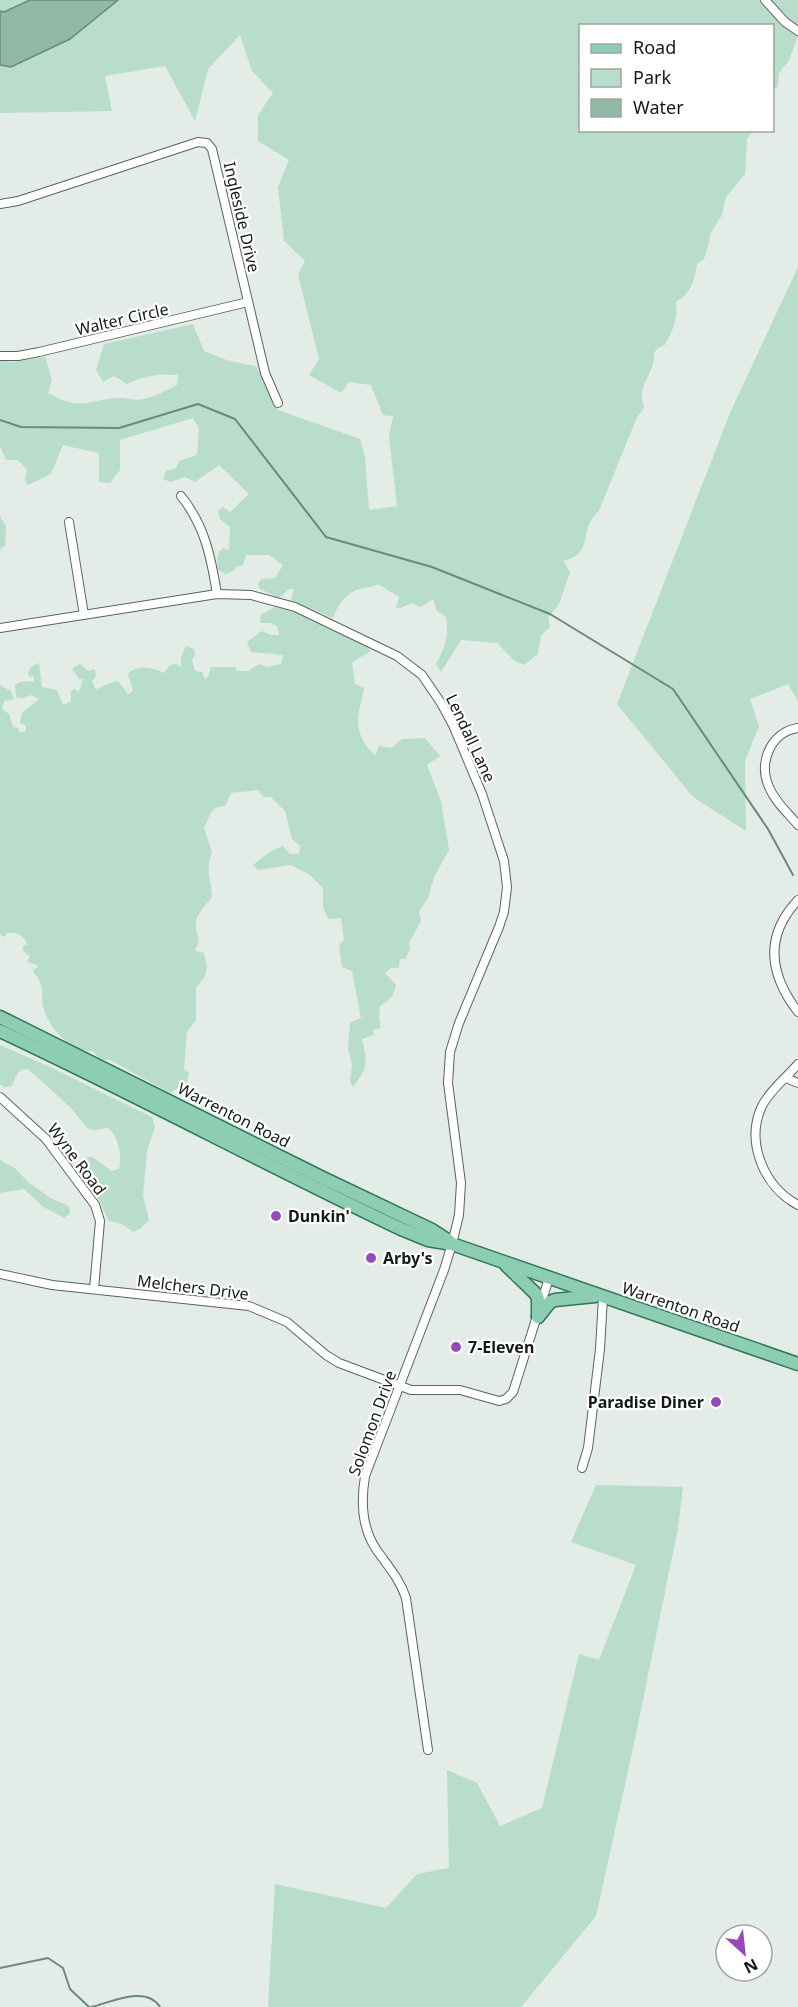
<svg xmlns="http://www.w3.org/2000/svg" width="798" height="2007" font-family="'Noto Sans',sans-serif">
<rect width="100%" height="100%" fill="#e3ece7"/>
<g fill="#b8ddca">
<polygon points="0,0 30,0 4,12 0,11"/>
<path d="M118,0H762L777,17L798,36L788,62L779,73L778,86L773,90L772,26H580V130L753,131L747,139L745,174L726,197L722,215L710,234L709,243L704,259L697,264C695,280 690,294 676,302C678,319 673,330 665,345C661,347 659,347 656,350C652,355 655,354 654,360C651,377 637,385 644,408L637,417L599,511C582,524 590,544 577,555C573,558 567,560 563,561L570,572L559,604L548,618L550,627L541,635L538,654L524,665L515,661L497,643L461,640L441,672L436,664C446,645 449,638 446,617L436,610L434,599L420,607L412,603L400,608L396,607L399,597L378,584C370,589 362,587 354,591C343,597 337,607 333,618L291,600L294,589H289L279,598L260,589L258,584L261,579L275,578L283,565L269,555H246L243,565L236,567L235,570L226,574L218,570C217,561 216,554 223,548L229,550L230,527L220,519L218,511L223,507L230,512L249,494L219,465L195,482L185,477L171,482L163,479L166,471L176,468L179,461L197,455L199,429L193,418L120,440V470L110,483L99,482V453L63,445L51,474L28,485L25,480L27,470L18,460H6L0,446V360L13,362L45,357L52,380L48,393C82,412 86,400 120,398C127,398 135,401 143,399C155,397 167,390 177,385L178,375C161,373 142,376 127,384L114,376L103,382L96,370L104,344L193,324L204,351L229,361L256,366L278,410L360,439L365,457L369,510L397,506L389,436L393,416L383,415L371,385L349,382L341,393L309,375L319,359L298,275L305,261L284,241L278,187L289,160L258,141V115L273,93L252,71L240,35L208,69L195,121L165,66L105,76L112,111L0,113V65L11,67L70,39Z"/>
<polygon points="766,0 798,0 798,23 795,25 787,21"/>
<polygon points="798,267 798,701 788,684 750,699 759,726 745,761 746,831 693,797 617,704 730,413"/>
<polygon points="0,516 6,527 5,546 0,549"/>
<path d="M275,607C296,611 359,633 371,651L352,662L355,684L364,688C358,718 351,731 375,756L379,746L391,748L402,739L425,738L440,756L427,765L441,801L449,850L434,877L428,898L419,912L421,921L409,943L410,950L405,959H400L399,968H391L385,973L396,985C394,996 389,1001 380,1006L379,1018L381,1028L373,1030L374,1035L362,1039C368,1064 368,1066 353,1087L350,1081L352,1065L348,1048L350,1023L361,1018L352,971L342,967L339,945L344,940L341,918L328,919L323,907V888L310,875L291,865L258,870L253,865L271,851L283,846L290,854H299L300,846L292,839L285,811L271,797H264L258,790L231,793L225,806C209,807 211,815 204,828L212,852C205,869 211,879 212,897C205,906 194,916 196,928C198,942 201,936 195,951L204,953L207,965L205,976L196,988V1020L187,1032L184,1069L189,1073L187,1082L170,1093L110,1060L100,1059L93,1051C71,1052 51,1030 44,1010C41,1002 44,990 40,982C38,976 34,975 33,970L37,968V965L27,962L30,957L23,951V946L28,945C22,935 19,932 7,933L4,937L0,934V682L1,686L11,691L14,699L4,701L2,709L9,714L13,727L18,728L20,733L26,731V726L20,723L22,713L39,699L31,695L22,698L16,697L15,685C20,680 27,681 34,682V676L29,677C26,670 33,665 39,663L42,687L57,690L63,705L71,702V691L75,689L79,692L83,679H79L72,669L80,664L88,671L95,669L96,676L92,681L96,690L107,684L118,681L128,694L133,691L128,674C137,664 152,667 164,673L170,665L176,664L181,667V657L186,646L194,649L195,654L192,660L195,671L202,672L205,679L208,677L211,667H235L237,671H248L259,664L267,667L281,664L283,655L251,652L247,642L261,631L271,635H279L277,626L270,623H260L261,615Z"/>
<path d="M0,1045L48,1066L152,1117L155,1127L147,1151L143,1196L149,1220L140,1229L133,1232L124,1225L108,1220L99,1200L85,1180L83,1166L88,1157H92L112,1171L119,1169C123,1158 118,1135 108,1128L95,1130L88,1129L70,1107L28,1069C15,1068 17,1081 10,1087H4L0,1084Z"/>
<polygon points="0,1160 16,1169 28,1182 52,1199 69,1206 70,1213 64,1218 42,1206 24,1189 0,1193"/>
<polygon points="596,1485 683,1487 678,1528 635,1739 596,1916 521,2007 268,2007 275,1884 386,1908 417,1874 449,1868 447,1770 477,1783 500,1826 542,1808 579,1654 599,1660 636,1565 571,1542"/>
</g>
<polygon fill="#91baa6" stroke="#6c897b" stroke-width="1.5" points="30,0 118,0 70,39 11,67 0,65 0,11 4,12"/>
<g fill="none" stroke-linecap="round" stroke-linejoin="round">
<g stroke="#6c897b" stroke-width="2">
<polyline points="0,420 21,427 119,428 198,404 235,419 326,537 432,567 550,614 673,689 768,829 793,875"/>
<polyline points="0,1968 48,1958 63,1968 70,1989 89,2007"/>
<path d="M91,2007C112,2002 146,1985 160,2007"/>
</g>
<g stroke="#5b635f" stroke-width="10">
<g id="street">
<polyline points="765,0 785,22 798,31"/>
<polyline points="0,204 18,201 198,142 207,143 212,149 265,373 278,403"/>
<polyline points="0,356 18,356 39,352 248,302"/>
<path d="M181,496C205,526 211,557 217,594"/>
<polyline points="69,522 84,615"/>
<path d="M0,628L217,594L251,595L295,607L397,656L422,675L441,703L453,725L482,794L504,861L507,887L504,912L499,927L459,1023L450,1052L448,1083L461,1183L459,1215L452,1244L444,1270L365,1476C361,1500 362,1528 376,1549C387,1565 400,1579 406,1598L428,1750"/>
<path d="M798,728C771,732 758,762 769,787C775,802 788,813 798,825"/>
<path d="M798,900C764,936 769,974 798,1012"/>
<path d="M798,1064C786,1078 770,1090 762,1106C745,1142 764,1187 798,1205"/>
<polyline points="786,1078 798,1083"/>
<polyline points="0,1097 46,1139 95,1205 100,1221 94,1289"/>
<polyline points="0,1274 52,1285 249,1306 287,1322 326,1355 339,1363 411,1390 460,1390 499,1401 506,1399 513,1392 549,1278"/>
<polyline points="582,1468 588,1448 600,1349 603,1297"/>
</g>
</g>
<g stroke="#30785c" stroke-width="15">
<g id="primary">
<polyline points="0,1017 323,1178 432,1230 449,1241"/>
<path d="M0,1031C135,1094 266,1165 401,1229L428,1240L452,1244L798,1364"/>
<polyline points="506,1265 536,1294 538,1299 538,1317"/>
<polyline points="538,1317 550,1302 555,1300 595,1296"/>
</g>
</g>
<use href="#street" stroke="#fff" stroke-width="8"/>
<use href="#primary" stroke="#8ccdb3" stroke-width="12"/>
</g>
<g fill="#9649ba" stroke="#fff" stroke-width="2">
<circle cx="276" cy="1216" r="6"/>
<circle cx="371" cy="1258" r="6"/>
<circle cx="456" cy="1347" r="6"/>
<circle cx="716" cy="1402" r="6"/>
</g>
<g text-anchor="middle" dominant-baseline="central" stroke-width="4.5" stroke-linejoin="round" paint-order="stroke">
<g font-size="16" fill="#151816" stroke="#fff">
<text transform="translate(242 217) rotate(77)">Ingleside Drive</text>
<text transform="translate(122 319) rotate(-13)">Walter Circle</text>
<text transform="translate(471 738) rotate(65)">Lendall Lane</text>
<text transform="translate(234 1115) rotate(27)">Warrenton Road</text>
<text transform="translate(77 1159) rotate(53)">Wyne Road</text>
<text transform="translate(193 1287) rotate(7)">Melchers Drive</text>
<text transform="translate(681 1307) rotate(19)">Warrenton Road</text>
<text transform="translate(372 1423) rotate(-70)">Solomon Drive</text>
</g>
<g font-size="16" font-weight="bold" fill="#151816" stroke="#fff" text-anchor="start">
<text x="288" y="1216">Dunkin'</text>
<text x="383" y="1258">Arby's</text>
<text x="468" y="1347">7-Eleven</text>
<text x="704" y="1402" text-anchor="end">Paradise Diner</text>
</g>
</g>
<rect x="579" y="24" width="195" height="108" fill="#ffffff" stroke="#a1a3a2" stroke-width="1.5"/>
<rect x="591" y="44" width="30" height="9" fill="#8ccdb3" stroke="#a1a3a2" stroke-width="1.5"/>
<text x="633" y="54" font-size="18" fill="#151816">Road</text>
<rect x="591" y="69" width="30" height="18" fill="#b8ddca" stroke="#a1a3a2" stroke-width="1.5"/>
<text x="633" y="84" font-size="18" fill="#151816">Park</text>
<rect x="591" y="99" width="30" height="18" fill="#91baa6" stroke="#a1a3a2" stroke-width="1.5"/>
<text x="633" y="114" font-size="18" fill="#151816">Water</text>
<g transform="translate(744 1953) rotate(153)"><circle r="28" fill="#ffffff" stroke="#a1a3a2" stroke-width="1.5"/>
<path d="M0-4.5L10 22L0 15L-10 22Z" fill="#9649ba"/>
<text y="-9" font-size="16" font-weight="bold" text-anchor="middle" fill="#151816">N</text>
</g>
</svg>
